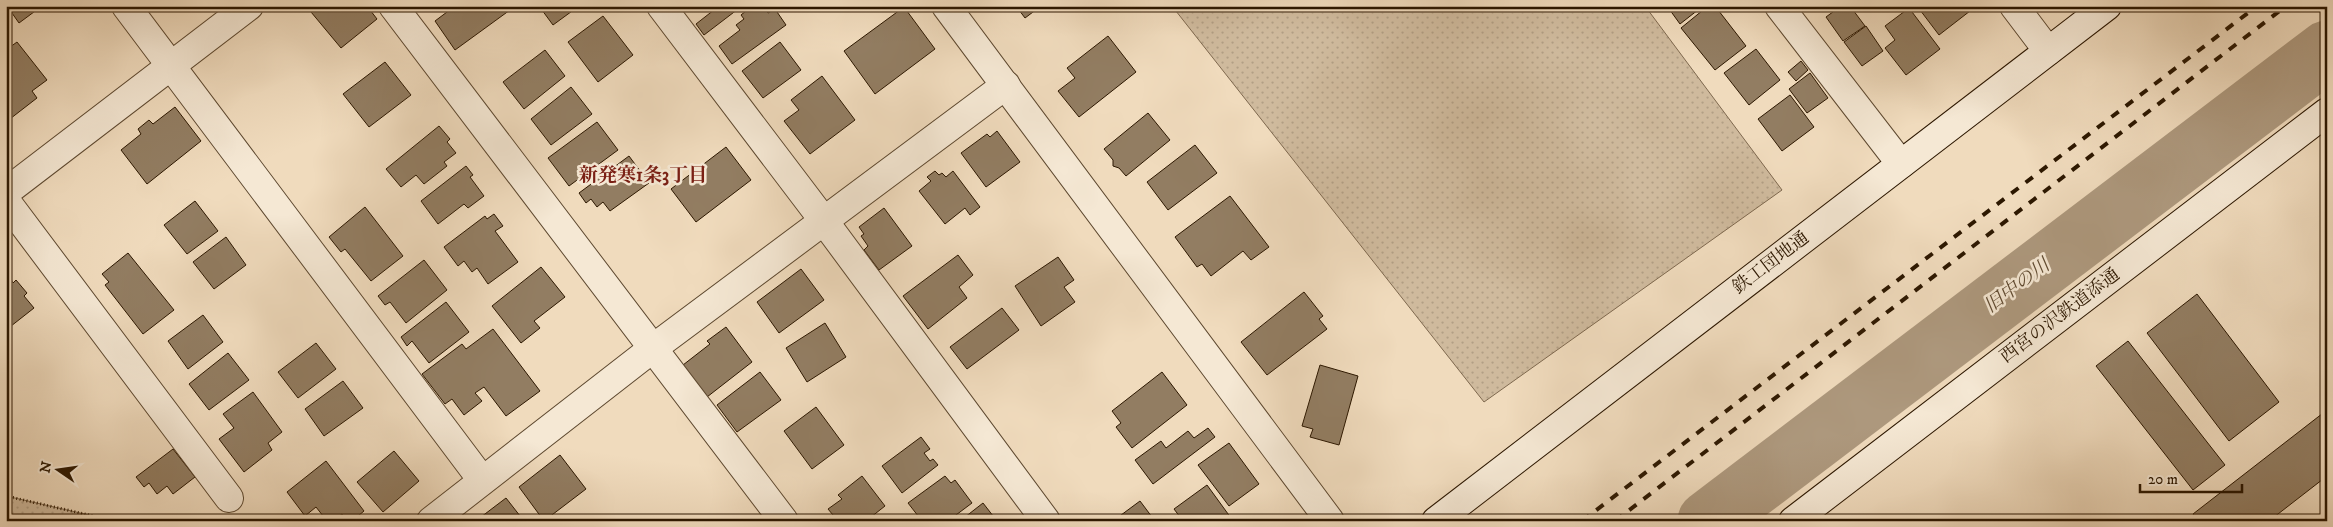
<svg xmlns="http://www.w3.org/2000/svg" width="2333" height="527" font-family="'IM FELL DW Pica','Noto Serif JP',serif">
<defs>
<pattern id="grass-dots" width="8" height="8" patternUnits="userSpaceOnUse" patternTransform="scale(1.25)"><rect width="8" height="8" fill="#cfba9d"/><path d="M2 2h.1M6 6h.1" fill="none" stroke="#b29f85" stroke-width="1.8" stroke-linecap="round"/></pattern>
</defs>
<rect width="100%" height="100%" fill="#f0dbbd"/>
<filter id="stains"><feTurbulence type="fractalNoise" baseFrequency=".004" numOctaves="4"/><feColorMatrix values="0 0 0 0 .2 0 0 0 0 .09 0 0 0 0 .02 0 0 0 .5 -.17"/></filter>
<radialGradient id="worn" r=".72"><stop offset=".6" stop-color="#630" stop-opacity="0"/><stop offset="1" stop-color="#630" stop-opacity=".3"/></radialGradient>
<g fill="url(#grass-dots)" stroke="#7e684e">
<polygon points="1172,6 1645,6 1782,190 1484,402"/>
<polygon points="6,496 115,521 6,521"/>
</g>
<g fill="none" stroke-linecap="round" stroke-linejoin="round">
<polyline stroke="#ad987d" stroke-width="61" points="1708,521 2327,51"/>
</g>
<g fill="#927d62" stroke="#2c1700">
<polygon points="7,6 42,6 19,23"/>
<polygon points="318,6 367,6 377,19 341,48 311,12"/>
<polygon points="455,6 508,6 510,10 455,50 435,21"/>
<polygon points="539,6 579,6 553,25"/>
<polygon points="719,6 742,6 704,35 696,24"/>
<polygon points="752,6 763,6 768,13 775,9 786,25 732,64 719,46 740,30 736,25 744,19 741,15"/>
<polygon points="1016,6 1041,6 1025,18"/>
<polygon points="1667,6 1703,6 1680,24"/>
<polygon points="1708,6 1715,6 1746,46 1715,70 1681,28"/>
<polygon points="1841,6 1850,6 1865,26 1843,41 1826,17"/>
<polygon points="1917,6 1966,6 1970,11 1939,35"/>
<polygon points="904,7 935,49 875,94 844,51"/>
<polygon points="1909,8 1940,49 1906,75 1885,48 1895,40 1885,26"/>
<polygon points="603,16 633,55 598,82 568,42"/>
<polygon points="1866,26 1883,51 1862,66 1844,42"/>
<polygon points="1108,36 1136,72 1079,117 1058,91 1075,78 1067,68"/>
<polygon points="17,42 47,80 32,91 37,98 6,122 6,50"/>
<polygon points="780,42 801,70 763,98 742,71"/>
<polygon points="1756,49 1780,80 1749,105 1724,73"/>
<polygon points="545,50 565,76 524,109 503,82"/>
<polygon points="1801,61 1808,70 1796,81 1788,72"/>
<polygon points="385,62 411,95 369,127 343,94"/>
<polygon points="1810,73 1828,98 1807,113 1789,89"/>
<polygon points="822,76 855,120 810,154 784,121 799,110 791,100"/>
<polygon points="571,87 592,114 551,145 531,119"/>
<polygon points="1790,95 1814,127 1782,151 1758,119"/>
<polygon points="175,107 201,141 147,184 121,150 141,134 138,129 149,120 153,124"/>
<polygon points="1148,113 1170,140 1126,176 1119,168 1113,166 1113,160 1104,149"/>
<polygon points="597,122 618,150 569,186 548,158"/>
<polygon points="439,126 450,139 447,142 456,153 444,162 447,166 424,184 416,175 401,187 386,169"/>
<polygon points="997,131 1020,162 986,187 961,153 987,134 990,137"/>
<polygon points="1195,145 1217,173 1168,210 1147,182"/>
<polygon points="726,147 751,180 696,222 671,189"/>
<polygon points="629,156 649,183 610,211 603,202 597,207 591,199 586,203 579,193"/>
<polygon points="466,166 473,175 470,177 484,196 468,208 464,204 438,224 421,201"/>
<polygon points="935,171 939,175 942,173 946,177 953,171 980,207 970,215 965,208 945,224 919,191 931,181 927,177"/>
<polygon points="1230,196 1269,247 1251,260 1243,251 1211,276 1202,264 1197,267 1175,237"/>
<polygon points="195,201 218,231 187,254 164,225"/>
<polygon points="365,207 403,256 371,281 345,249 341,252 329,237"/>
<polygon points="884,208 912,246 879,270 864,250 868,246 861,236 864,234 859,227"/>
<polygon points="494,214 503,226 495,231 518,262 488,284 477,268 472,272 464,261 458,266 444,247 485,216 487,219"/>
<polygon points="226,237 246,265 214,289 193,262"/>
<polygon points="128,253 174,310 143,334 105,285 109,282 102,274"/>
<polygon points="958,255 973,275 959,287 967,298 928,329 903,296"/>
<polygon points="1058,257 1074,280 1064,287 1075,302 1041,326 1015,286"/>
<polygon points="424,260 447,290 406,323 390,302 385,305 378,296"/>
<polygon points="541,267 565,297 534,321 540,328 521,343 492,306"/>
<polygon points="801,269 824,300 779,333 757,302"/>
<polygon points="11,279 13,283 16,280 27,293 24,296 34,308 6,330 6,283"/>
<polygon points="1304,292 1323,316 1319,319 1327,329 1267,375 1241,342"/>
<polygon points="2197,294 2279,402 2229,441 2147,333"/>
<polygon points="446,302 469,332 429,363 412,341 407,346 401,337"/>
<polygon points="1002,308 1019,330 967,369 950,347"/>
<polygon points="203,315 223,342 188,369 168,341"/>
<polygon points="825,323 846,357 807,382 786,348"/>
<polygon points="726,327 752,362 707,397 683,365 710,344 707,341"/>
<polygon points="493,329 540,391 506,416 484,387 475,393 482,401 464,415 452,399 445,404 422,374 462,344 466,349"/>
<polygon points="2128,341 2225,465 2193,490 2096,366"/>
<polygon points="316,343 336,369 298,398 278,372"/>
<polygon points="228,353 249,380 209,410 189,384"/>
<polygon points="1320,365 1358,376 1339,445 1310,437 1313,429 1302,426"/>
<polygon points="760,372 781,400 737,432 717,405"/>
<polygon points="1162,372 1187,405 1132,448 1116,427 1121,423 1112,411"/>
<polygon points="343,381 363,408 324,436 305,409"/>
<polygon points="253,392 282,432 268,443 272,450 244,472 219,439 234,428 223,414"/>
<polygon points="816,407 844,445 812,469 784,431"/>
<polygon points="2327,410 2327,476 2269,521 2198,521 2193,514"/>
<polygon points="1208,428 1215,437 1153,484 1135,460 1161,441 1166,448 1188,431 1194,438"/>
<polygon points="921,437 930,449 924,453 930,461 933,459 938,465 902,493 882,466"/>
<polygon points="1229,443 1259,484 1229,506 1198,465"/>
<polygon points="173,449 195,477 173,494 167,486 157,494 149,483 144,487 136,477"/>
<polygon points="394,451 419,481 383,512 357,482"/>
<polygon points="560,455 586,489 544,521 519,487"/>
<polygon points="326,461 364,511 352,521 347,521 342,514 333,521 327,521 316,507 305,516 287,492"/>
<polygon points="862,476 885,506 866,521 838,521 828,509 842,499 838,495"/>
<polygon points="945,476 951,483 955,480 972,503 948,521 922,521 908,503"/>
<polygon points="1207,485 1231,518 1227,521 1183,521 1174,509"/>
<polygon points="506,498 524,521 484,521 481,517"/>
<polygon points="1140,501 1155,521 1113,521"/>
<polygon points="983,503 997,521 960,521"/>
</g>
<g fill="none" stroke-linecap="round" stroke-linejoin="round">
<g stroke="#5d482f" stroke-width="30">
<g id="street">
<polyline points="126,6 482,480"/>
<polyline points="393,6 784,521"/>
<polyline points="661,6 824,221 1046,521"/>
<polyline points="946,6 1330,521"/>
<polyline points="1779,6 1901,164"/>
<polyline points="2014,6 2048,51"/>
<polyline points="6,192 249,6"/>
<polyline points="6,201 229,498"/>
<polyline points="431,521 652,349 1006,85"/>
</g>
</g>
<g stroke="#2c1700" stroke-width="30">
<g id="secondary">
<polyline points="1436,521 2107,6"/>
<polyline points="1793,521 2327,112"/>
</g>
</g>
<polyline stroke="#2c1700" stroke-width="3" stroke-dasharray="1 2.5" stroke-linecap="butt" points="6,496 115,521"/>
<use href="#street" stroke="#f5e8d4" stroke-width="28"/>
<use href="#secondary" stroke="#f5e8d4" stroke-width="28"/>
<g stroke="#2c1700" stroke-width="4" stroke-dasharray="9 9" stroke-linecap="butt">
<polyline points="1582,521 2257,6"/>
<polyline points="1615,521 2286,6"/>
</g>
</g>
<g text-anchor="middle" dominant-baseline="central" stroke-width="5" stroke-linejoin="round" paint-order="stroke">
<g font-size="18" fill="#2c1700" stroke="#f5e8d4">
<text transform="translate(1771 263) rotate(-37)">鉄工団地通</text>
<text transform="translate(2060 316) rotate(-37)">西宮の沢鉄道添通</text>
</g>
<g font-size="19" font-weight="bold" fill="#7a1f14" stroke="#f5e8d4">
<text x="643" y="175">新発寒1条3丁目</text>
</g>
<g font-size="19" font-style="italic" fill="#604b32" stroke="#f5e8d4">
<text transform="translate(2017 286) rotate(-37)">旧中の川</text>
</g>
</g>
<rect width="2333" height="527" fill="none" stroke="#f0dbbd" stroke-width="25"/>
<rect x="8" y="8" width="2318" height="512" fill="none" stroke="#2c1700" stroke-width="2.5"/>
<rect x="12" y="12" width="2308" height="502" fill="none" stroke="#2c1700"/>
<g transform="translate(58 470) rotate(283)" stroke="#f5e8d4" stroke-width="4" paint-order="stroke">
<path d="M0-4L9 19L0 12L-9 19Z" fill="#2c1700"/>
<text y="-8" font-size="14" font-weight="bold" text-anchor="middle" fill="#2c1700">N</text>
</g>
<path d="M2140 484v8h102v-8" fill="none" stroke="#2c1700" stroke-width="2.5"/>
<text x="2148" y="484" font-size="15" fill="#2c1700" stroke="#f5e8d4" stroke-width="4" paint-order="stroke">20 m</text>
<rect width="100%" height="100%" filter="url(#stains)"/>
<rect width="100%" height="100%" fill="url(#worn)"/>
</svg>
